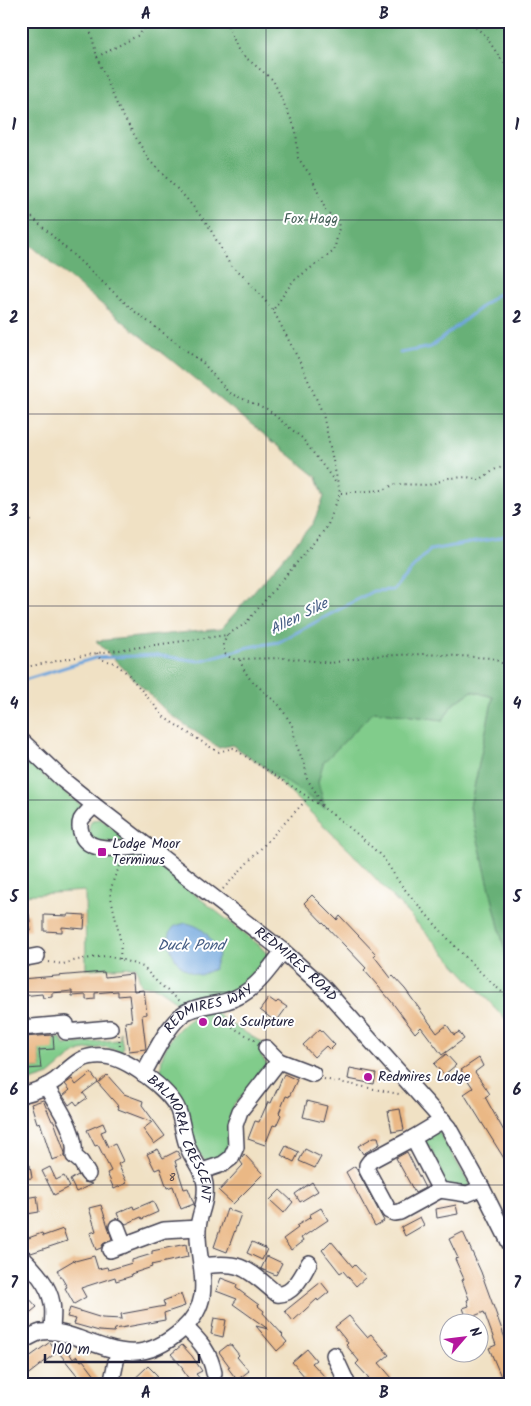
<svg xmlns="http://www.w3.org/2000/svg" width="531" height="1406" font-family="Kalam,sans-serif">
<rect width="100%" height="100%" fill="#fff"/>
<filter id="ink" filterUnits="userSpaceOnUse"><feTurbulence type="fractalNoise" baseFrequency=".02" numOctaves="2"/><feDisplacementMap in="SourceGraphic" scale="10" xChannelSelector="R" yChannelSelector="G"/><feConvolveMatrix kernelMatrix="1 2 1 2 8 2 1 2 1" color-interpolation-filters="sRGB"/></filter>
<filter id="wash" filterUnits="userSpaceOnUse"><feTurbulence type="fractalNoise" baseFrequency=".0096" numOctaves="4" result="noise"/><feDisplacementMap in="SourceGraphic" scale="20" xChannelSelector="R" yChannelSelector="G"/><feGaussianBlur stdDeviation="1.12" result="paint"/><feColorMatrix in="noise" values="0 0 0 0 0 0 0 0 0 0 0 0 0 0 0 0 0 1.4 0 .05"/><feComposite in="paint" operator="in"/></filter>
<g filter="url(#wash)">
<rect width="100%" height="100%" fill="#f0e1c4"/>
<g fill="#81cc8b" stroke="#527763">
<polygon points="472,691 493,697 470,807 510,972 510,1024 352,853 260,763 325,808 318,782 323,763 374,711 443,720 452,705"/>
<polygon points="21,752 44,776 82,806 72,826 77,843 89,853 146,856 259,945 268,955 258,972 236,991 210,996 181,1005 155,987 141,985 136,967 86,969 85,891 21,895"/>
<path d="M101,819L127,839L126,842H99L92,839C88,832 88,826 92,820Z"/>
<path d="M211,1008L224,1020L266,1045L261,1055L267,1065L253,1086L234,1104L228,1126L230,1142L228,1152L220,1160L206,1162L197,1151L190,1134L183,1106L174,1089L161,1078C161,1072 161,1064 162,1058C169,1033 189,1017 211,1008Z"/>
<polygon points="21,1030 27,1069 41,1068 39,1050 53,1039 61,1038 64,1045 118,1040 120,1038 120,1032 123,1047 122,1052 105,1047 80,1051 69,1058 49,1075 21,1084"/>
<polygon points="437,1128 471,1187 443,1186 438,1176 442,1172 430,1147 423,1150 421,1137"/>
</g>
<polygon fill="#68b077" stroke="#456959" points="21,21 510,21 510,972 470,807 493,697 472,691 452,705 443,720 374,711 323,763 318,782 325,808 232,745 219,748 168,713 96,641 221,629 313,523 324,497 317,477 79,286 21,237"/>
<path fill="#6fa6dd" stroke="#48648c" d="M186,923C207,928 209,937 219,955L214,969L200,975C195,974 189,972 185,969C174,961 162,939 174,927C177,925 183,924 186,923Z"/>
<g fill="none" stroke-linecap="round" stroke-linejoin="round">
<g stroke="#6fa6dd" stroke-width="3">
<polyline points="400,353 431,347 496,295 510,292"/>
<polyline points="21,681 95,658 155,655 199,661 249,647 279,642 373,591 392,590 430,550 499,538 510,533"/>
</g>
</g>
<g id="blocks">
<g fill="#eab885">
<polygon points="312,895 337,920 340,916 376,954 374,956 391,978 393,976 405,989 437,1033 447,1025 454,1035 459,1032 464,1039 442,1055 421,1027 415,1033 391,1001 364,970 366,968 304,903"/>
<polygon points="29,914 31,930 21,932 21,915"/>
<polygon points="68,914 85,915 84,929 62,927 62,932 44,931 44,915 68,916"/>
<polygon points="104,972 105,977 132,974 134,991 144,990 147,1014 142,1015 146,1049 129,1051 125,1022 132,1021 129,995 118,996 118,991 95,993 95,999 86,1000 86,995 72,996 72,991 52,993 52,997 43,998 42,994 21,996 21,979"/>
<polygon points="269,998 276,1003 278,1001 287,1007 276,1022 260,1010"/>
<polygon points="320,1029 335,1045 330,1050 326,1046 314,1057 303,1045"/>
<polygon points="53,1035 54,1049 39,1050 41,1068 26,1069 23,1037"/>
<polygon points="446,1054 456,1065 444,1075 434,1064"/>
<polygon points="479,1058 483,1066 475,1072 490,1094 485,1097 510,1142 510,1168 464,1094 473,1088 461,1070"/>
<polygon points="350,1068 376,1073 374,1084 348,1079"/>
<polygon points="91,1073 98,1082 83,1093 87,1098 77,1105 74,1101 69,1105 63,1096 70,1090 65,1084 72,1079 76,1085"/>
<polygon points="284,1074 297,1080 289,1097 286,1096 279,1113 281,1115 276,1126 273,1125 265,1145 248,1139 255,1121 259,1122 268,1102 271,1103"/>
<polygon points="107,1075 124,1094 143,1101 142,1105 165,1136 154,1144 143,1129 152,1122 118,1109 119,1107 98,1083"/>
<polygon points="43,1100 52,1121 54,1121 65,1153 65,1156 52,1160 40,1122 37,1123 31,1104"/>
<polygon points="307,1101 327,1106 323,1122 303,1117"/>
<polygon points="400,1109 404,1130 392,1132 388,1111"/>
<polygon points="103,1123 106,1130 101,1132 108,1147 115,1144 123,1161 118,1164 127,1183 114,1189 107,1173 111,1171 98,1145 95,1146 87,1130"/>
<polygon points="374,1137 378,1137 380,1144 363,1154 358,1146"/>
<polygon points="286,1146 299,1152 294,1162 281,1155"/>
<polygon points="158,1149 163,1158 177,1151 181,1158 175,1161 184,1189 188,1188 194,1204 181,1209 173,1186 167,1188 160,1168 155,1170 147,1154"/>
<polygon points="305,1149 321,1157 315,1168 299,1161"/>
<polygon points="407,1152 425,1188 415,1193 396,1158"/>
<polygon points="244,1154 263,1174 233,1204 219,1191 243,1165 240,1161"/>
<polygon points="30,1165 32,1178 21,1179 21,1166"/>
<polygon points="355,1166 384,1221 375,1226 346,1172"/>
<polygon points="50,1167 56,1180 64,1176 70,1187 54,1195 42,1171"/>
<polygon points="78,1175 84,1182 92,1184 76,1192 70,1180"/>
<polygon points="312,1182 318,1191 300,1202 295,1194"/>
<polygon points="280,1190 293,1202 284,1213 270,1200"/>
<polygon points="37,1196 39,1212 27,1214 25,1198"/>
<polygon points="153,1201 158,1212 142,1219 141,1217 126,1224 119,1218 117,1213 133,1206 134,1209"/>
<polygon points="101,1205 112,1239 103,1244 101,1248 96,1250 90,1233 96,1231 89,1208"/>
<polygon points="456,1205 458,1214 437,1218 436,1209"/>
<polygon points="321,1208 328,1220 301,1238 303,1241 291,1250 283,1239 298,1228 296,1226 311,1217 309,1215"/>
<polygon points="227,1209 241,1214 227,1252 214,1247"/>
<polygon points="420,1217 424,1225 405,1236 401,1227"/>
<polygon points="63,1229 67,1241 31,1253 27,1249 23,1240 42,1233 43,1236"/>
<polygon points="463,1232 481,1272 506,1341 508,1340 510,1345 510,1376 502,1379 489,1348 496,1345 484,1312 467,1319 463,1308 469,1306 467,1300 469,1299 462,1280 464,1279 455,1259 458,1258 449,1239"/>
<polygon points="331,1241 353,1267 355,1265 366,1277 356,1286 343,1271 340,1273 322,1250"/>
<polygon points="252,1242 267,1249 262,1260 247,1253"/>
<polygon points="186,1244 188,1257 151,1265 152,1267 131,1274 132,1276 116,1281 115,1277 81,1288 86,1297 74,1304 65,1288 67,1287 57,1270 74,1260 75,1261 94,1256 98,1269 107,1267 108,1270 132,1263 132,1260 152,1254 152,1251"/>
<polygon points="267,1256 282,1263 276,1275 261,1269"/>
<polygon points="221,1278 237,1284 236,1288 259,1305 258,1306 264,1311 263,1313 283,1335 282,1336 287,1342 277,1351 256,1326 268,1329 233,1304 237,1299 216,1291"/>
<polygon points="321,1282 329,1292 318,1301 317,1299 293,1321 285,1311"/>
<polygon points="181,1294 185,1306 164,1313 165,1320 115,1329 114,1332 99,1331 74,1324 76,1319 67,1317 70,1308 102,1318 122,1319 121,1314 165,1306 163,1301"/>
<polygon points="28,1297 37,1307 21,1320 21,1302"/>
<polygon points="349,1316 367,1337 371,1334 389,1355 379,1363 392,1378 384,1385 361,1385 369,1378 356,1364 359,1361 346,1345 348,1343 335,1327"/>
<polygon points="214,1318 226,1320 223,1337 211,1334"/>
<polygon points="50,1342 57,1352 21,1380 21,1363"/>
<polygon points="182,1345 192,1356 202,1371 196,1374 205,1385 193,1385 182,1369 183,1368 171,1354"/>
<polygon points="228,1345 231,1345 239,1355 237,1357 249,1371 237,1380 228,1368 230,1367 219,1352"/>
<polygon points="67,1349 73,1359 77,1356 81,1361 83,1360 102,1385 75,1385 81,1380 60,1354"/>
<polygon points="307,1349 316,1360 312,1363 326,1378 318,1385 296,1385 305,1377 292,1362"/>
<polygon points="148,1366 158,1376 148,1385 128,1385"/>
</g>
</g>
</g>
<g filter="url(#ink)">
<use href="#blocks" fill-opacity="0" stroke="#413f50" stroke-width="1"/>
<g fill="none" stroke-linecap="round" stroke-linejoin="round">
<g stroke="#413f50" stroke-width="18">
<g id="minor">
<path id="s1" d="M21,740L63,780L94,805L283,951L322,986L448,1127L482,1188L510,1244"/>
<path d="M94,805C90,810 84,815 81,820C79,825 80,830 82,835C89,855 131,847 147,846"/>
<polyline points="21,959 37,956"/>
<polyline points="21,1028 66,1024 66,1032 110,1028"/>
<polyline points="266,1048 279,1061 313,1074"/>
<path id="s2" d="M143,1074C154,1055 168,1023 186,1012C199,1005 214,1005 227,1001C253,994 267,972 283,951"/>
<path d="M46,1086C58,1107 77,1131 74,1156L81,1162L88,1174"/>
<path id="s3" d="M21,1095C34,1092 45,1088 56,1080C73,1066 80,1054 104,1056C126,1057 170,1090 178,1110C183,1123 183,1138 189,1150C195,1163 203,1170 205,1184C207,1204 199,1212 198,1229C196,1265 218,1296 183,1329C145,1363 121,1354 78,1338C66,1334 54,1330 41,1332C34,1334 28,1338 21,1342"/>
<polyline points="443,1120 413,1138 440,1190 467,1194 482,1188"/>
<polyline points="413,1138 370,1161 367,1165 367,1170 389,1211 394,1213 400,1212 440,1190"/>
<polyline points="202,1171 223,1164 231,1158 236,1147 235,1125 240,1111 279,1061"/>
<polyline points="117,1227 124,1245"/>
<polyline points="110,1250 164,1230 198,1228"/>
<path d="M22,1257C34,1269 49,1285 52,1303C54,1312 52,1322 52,1332"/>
<path d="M202,1266C243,1260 248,1270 277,1294C293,1296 303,1274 309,1263"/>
<path d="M185,1327C200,1341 210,1352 214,1373"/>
<polyline points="334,1355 348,1385"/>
<polyline points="111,1385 118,1352"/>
</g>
</g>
<g stroke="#413f50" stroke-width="2" stroke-dasharray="1 4" stroke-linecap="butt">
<polyline points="226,21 239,52 273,80 296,130 298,158 311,176 326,211 338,221 339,228 334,251 293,281 273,310"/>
<polyline points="468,21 485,35 500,58 510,70"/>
<polyline points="97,57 139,35 150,21"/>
<polyline points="21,207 134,311 203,363 229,393 267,409 302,438 336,483"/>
<polyline points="341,493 383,490 396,484 429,485 449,478 467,477 479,480 496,469 510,465"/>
<polyline points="21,518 32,521"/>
<polyline points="227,635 223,645 225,654 232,659 287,658 331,663 369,656 425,654 492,658 510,667"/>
<path d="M97,653L100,659L115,663L128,674L165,718L218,752L233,748C284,782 337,812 380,855C389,864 394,876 402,886C436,926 470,965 510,999"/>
<polyline points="240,660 244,670 250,679 280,706 292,725 296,744 305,766 307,779 315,791 322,806"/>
<polyline points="21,668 97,653 227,635 245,624 327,527 340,493 323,414 301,364 273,310 242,274 230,265 208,225 186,198 149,160 118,107 97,57 88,21"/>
<polyline points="21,767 26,762"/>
<polyline points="223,889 308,798"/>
<polyline points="120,959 121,943 110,893 114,878 123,860"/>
<polyline points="49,962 63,964 77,960 105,956 120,959 143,967 158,983 180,1001"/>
<polyline points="216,1016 218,1019 256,1041"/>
<polyline points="119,1035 120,1048"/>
<polyline points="324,1079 399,1094 402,1092"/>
</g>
<use href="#minor" stroke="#fff" stroke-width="15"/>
</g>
</g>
<path fill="none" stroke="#22223b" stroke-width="1" stroke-opacity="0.55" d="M266,21V1385M21,220H510M21,414H510M21,606H510M21,800H510M21,992H510M21,1185H510"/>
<g fill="#b5179e" stroke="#fff" stroke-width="2">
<rect x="97" y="847" width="10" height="10" rx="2.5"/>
<circle cx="203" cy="1022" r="5"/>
<circle cx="368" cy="1077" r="5"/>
</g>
<g text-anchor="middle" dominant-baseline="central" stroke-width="4" stroke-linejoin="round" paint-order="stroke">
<g font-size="11" fill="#54484e">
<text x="172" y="1178">8</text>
</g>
<g font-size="14" fill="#435e57" stroke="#fff">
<text x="311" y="219">Fox Hagg</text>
</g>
<g font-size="14" fill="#22223b" stroke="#fff" text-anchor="start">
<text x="112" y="844">Lodge Moor<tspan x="112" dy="16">Terminus</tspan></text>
<text x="213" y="1022">Oak Sculpture</text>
<text x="378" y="1077">Redmires Lodge</text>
</g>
<g font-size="14" fill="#22223b" stroke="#fff">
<text stroke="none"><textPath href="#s1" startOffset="355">REDMIRES ROAD</textPath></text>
<text stroke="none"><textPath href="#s2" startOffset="98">REDMIRES WAY</textPath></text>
<text stroke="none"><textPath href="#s3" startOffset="215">BALMORAL CRESCENT</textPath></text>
</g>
<g font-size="15" font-style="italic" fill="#455d84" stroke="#fff">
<text transform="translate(299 617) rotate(-27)">Allen Sike</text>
<text x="191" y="946">Duck Pond</text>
</g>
</g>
<rect width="531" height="1406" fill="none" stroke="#fff" stroke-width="55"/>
<g transform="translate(464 1338) rotate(62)"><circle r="24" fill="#ffffff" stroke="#a7a7b1"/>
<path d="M0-4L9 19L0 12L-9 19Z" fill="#b5179e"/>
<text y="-8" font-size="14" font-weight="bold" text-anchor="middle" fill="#22223b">N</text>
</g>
<path d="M45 1354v8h154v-8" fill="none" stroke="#22223b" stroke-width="2.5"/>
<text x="52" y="1354" font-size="15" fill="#22223b" stroke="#ffffff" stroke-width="4" paint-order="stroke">100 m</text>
<rect x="28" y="28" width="476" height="1350" fill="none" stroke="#22223b" stroke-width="2"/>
<g font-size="16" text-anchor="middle" font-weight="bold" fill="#22223b">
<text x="146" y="19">A</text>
<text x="384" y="19">B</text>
<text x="14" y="130">1</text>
<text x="517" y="130">1</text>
<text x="14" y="323">2</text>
<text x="517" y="323">2</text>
<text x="14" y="516">3</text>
<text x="517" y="516">3</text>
<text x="14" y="709">4</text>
<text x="517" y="709">4</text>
<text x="14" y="902">5</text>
<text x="517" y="902">5</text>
<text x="14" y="1095">6</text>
<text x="517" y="1095">6</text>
<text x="14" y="1288">7</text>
<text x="517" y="1288">7</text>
<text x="146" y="1398">A</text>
<text x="384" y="1398">B</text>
</g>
</svg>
